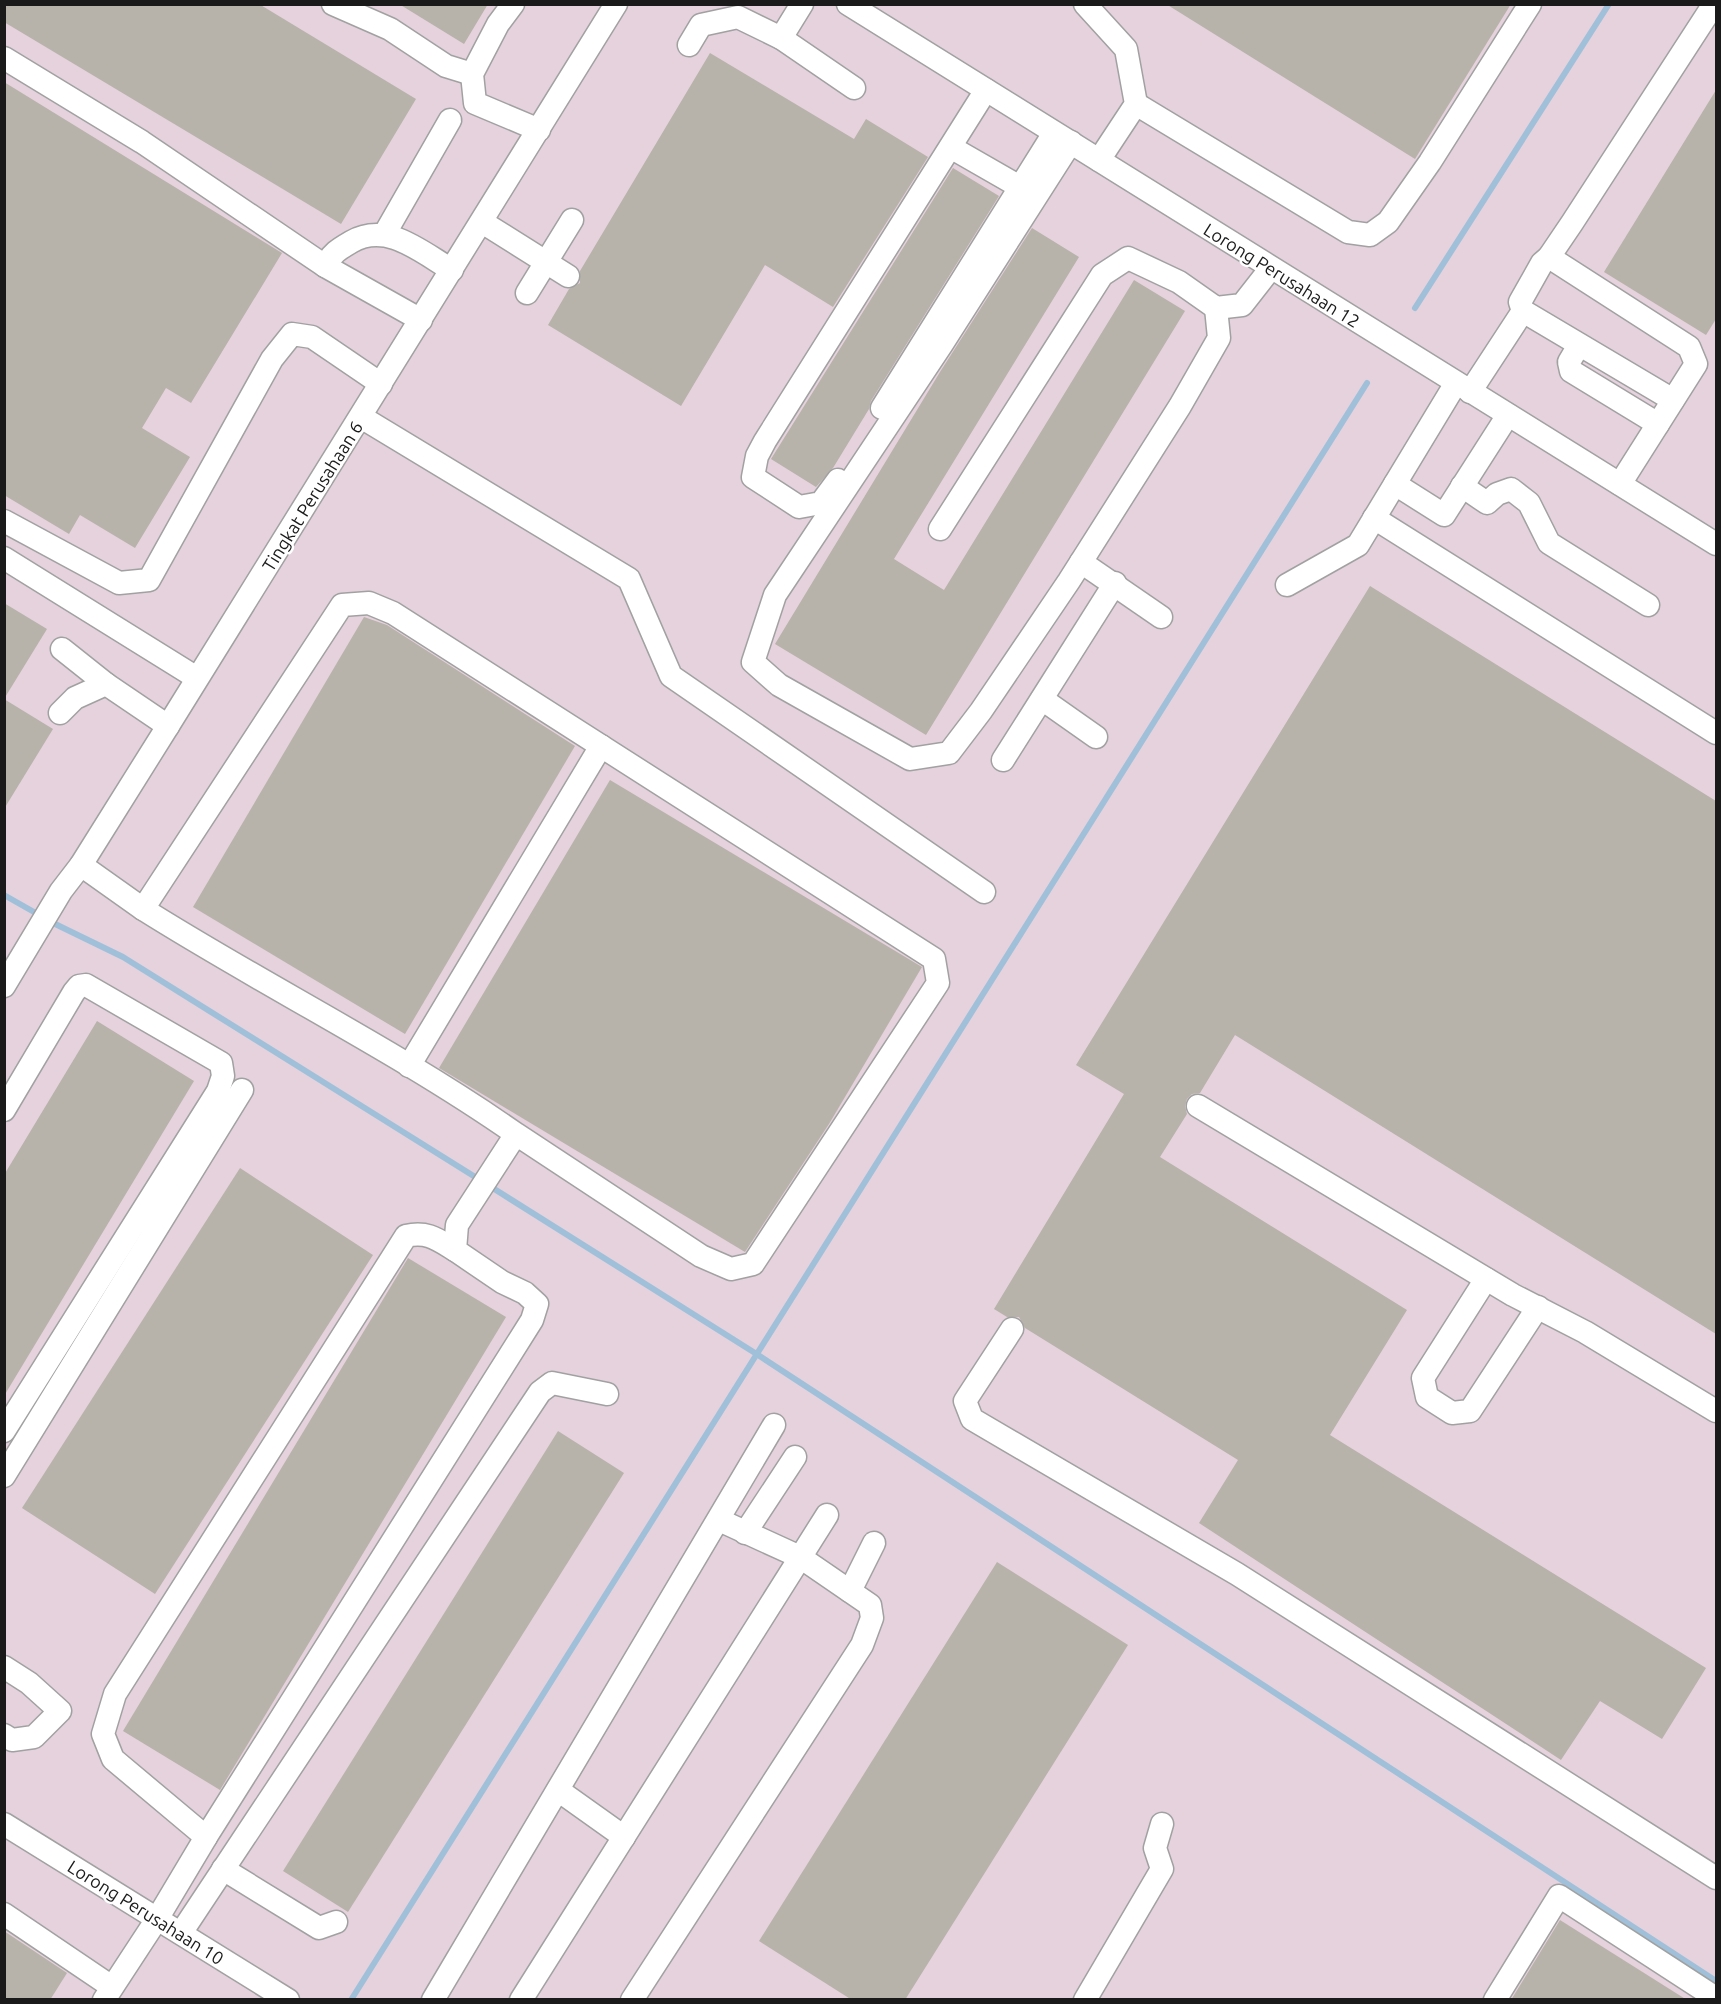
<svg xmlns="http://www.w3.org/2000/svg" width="1721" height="2004" font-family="Ubuntu,sans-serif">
<rect width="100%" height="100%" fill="#ecebe0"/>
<polygon fill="#e5d2dd" points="5,5 1716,5 1716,1999 5,2000"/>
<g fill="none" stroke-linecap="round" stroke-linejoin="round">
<g stroke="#a0c0da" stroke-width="6">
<polyline points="1415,308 1609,4"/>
<polyline points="4,895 41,916"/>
<polyline points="49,921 123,957 480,1180"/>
<polyline points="488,1185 755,1353 1716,1981"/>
<polyline points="351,2000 1367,383"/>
</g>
</g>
<g fill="#b8b3aa">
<polygon points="4,4 259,4 416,99 341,224 4,22"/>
<polygon points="399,4 488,4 464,44"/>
<polygon points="1166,4 1511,4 1415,159"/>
<polygon points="710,53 854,139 866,119 928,157 833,307 765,265 681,406 548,325 569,289 580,283 580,271"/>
<polygon points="4,82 282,253 191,403 166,388 142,428 190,457 135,548 80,515 69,534 4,495"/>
<polygon points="1716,90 1716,319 1706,335 1604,272"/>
<polygon points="953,168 999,196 871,401 869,409 833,468 816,487 771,459"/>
<polygon points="1032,228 1079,257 894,559 944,590 1134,280 1185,311 926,735 775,644 940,372"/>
<polygon points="1370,586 1716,801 1716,1334 1235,1035 1200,1093 1192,1094 1187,1099 1185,1106 1187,1114 1160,1157 1407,1310 1330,1435 1706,1668 1662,1739 1600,1701 1561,1760 1199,1523 1238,1460 1025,1328 1019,1317 1007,1317 994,1309 1124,1094 1076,1065"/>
<polygon points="4,603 47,629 4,699"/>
<polygon points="364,617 387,625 575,746 405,1034 193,907"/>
<polygon points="4,699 53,729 4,809"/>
<polygon points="610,780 922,967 829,1124 745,1252 439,1068"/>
<polygon points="97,1021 194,1081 4,1396 4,1175"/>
<polygon points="240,1168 373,1255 155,1594 22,1508"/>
<polygon points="408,1258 506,1317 220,1790 123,1731"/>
<polygon points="558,1431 624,1473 348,1912 283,1871"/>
<polygon points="997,1562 1128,1645 905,2000 852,2000 759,1941"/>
<polygon points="1560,1920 1687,2000 1511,2000"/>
<polygon points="4,1931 67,1973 50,2000 4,2000"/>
</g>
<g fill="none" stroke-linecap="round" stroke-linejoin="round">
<g stroke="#a1a1a1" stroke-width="25">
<g id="minor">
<polyline points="333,4 390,29 446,66 472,74"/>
<polyline points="513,4 498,24 472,74 475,103 539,130"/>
<polyline points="848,4 1716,544"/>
<polyline points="1085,4 1126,49 1136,104 1099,160"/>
<polyline points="781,38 854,88"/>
<polyline points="689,45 701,25 738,17 781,38 802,4"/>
<path d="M4,58L142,142L325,266C332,253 339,249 351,242C387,221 421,252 452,270"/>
<polyline points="1136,104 1348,232 1370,235 1388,222 1430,162 1530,4"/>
<polyline points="1071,142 942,344 775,595 753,662 779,685 910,759 949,753 981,711 1069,581 1180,406 1219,338 1216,308"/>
<polyline points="952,148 1020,187"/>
<polyline points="482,222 568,276"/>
<polyline points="384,235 450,120"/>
<polyline points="1549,257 1689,347 1696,364 1620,484"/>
<polyline points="325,266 421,320"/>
<polyline points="527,293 572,220"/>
<polyline points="1579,345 1569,362 1571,371 1658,424"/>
<polyline points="1470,392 1523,311"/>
<polyline points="1673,400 1523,311 1520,302 1542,263 1549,257 1572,223 1714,4"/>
<polyline points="882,408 1054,133"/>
<polyline points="361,417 629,579 671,676 984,892"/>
<polyline points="838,480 821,503 799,507 753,477 757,456 765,441 986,90"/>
<polyline points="1395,484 1444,515 1508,415"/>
<polyline points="1462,486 1487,503 1497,494 1511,489 1529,503 1549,543 1648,605"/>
<polyline points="1374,518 1716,733"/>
<polyline points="4,521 119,583 149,580 272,359 292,334 312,337 381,384"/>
<polyline points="940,529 1102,275 1128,258 1179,282 1216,308 1242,305 1271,268"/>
<polyline points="4,558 197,678"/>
<polyline points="1081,562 1161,617"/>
<polyline points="1287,585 1358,545 1456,383"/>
<polyline points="62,649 106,684"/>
<polyline points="1042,699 1096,737"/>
<polyline points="60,713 75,698 106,684 168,726"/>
<polyline points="1003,760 1115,583"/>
<polyline points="81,865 143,909"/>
<polyline points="4,986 61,891 81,865 168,726 616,4"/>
<polyline points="409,1066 601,746"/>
<polyline points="1198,1106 1513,1295 1585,1332 1716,1411"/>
<polyline points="4,1110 74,992 79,986 86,985 221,1063 223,1076 218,1091 4,1431"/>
<polyline points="1486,1279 1423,1378 1427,1397 1452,1413 1470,1411 1538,1307"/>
<polyline points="1012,1329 965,1401 972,1419 1237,1574 1716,1878"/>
<polyline points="4,1476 242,1090"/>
<polyline points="745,1533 795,1457"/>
<polyline points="850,1591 874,1543"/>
<polyline points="4,1667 29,1683 60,1711 34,1737 12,1740 4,1735"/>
<polyline points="558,1790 624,1837"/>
<polyline points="4,1824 288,2000"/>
<path d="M206,1837L532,1320L537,1304L525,1293L502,1282L455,1250L457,1225L516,1134L701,1256L731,1269L753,1264L938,983L934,959L393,613L369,603L342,605L143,909C265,986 397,1051 516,1134"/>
<polyline points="223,1869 319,1928 336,1922"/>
<polyline points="4,1914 112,1987"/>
<polyline points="181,1933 540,1392 552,1383 607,1394"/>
<path d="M104,2000L157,1919L206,1837L113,1759L103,1734L115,1694L406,1236C427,1231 437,1239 455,1250"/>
<polyline points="433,2000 774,1425"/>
<polyline points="521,2000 827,1515"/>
<polyline points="632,2000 862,1645 872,1618 870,1605 800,1557 719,1520"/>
<polyline points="1085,2000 1162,1869 1155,1848 1162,1824"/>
<polyline points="1495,2000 1559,1896 1716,1998"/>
</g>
</g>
<use href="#minor" stroke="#fff" stroke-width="22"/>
</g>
<g text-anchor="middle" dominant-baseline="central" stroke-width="5" stroke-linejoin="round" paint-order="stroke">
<g font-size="18" fill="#1a1a1a" stroke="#fff">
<text transform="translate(1282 275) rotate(32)">Lorong Perusahaan 12</text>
<text transform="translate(312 496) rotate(-58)">Tingkat Perusahaan 6</text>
<text transform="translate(146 1912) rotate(32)">Lorong Perusahaan 10</text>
</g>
</g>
<rect width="1721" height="2004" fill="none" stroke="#1a1a1a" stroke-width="12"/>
</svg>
